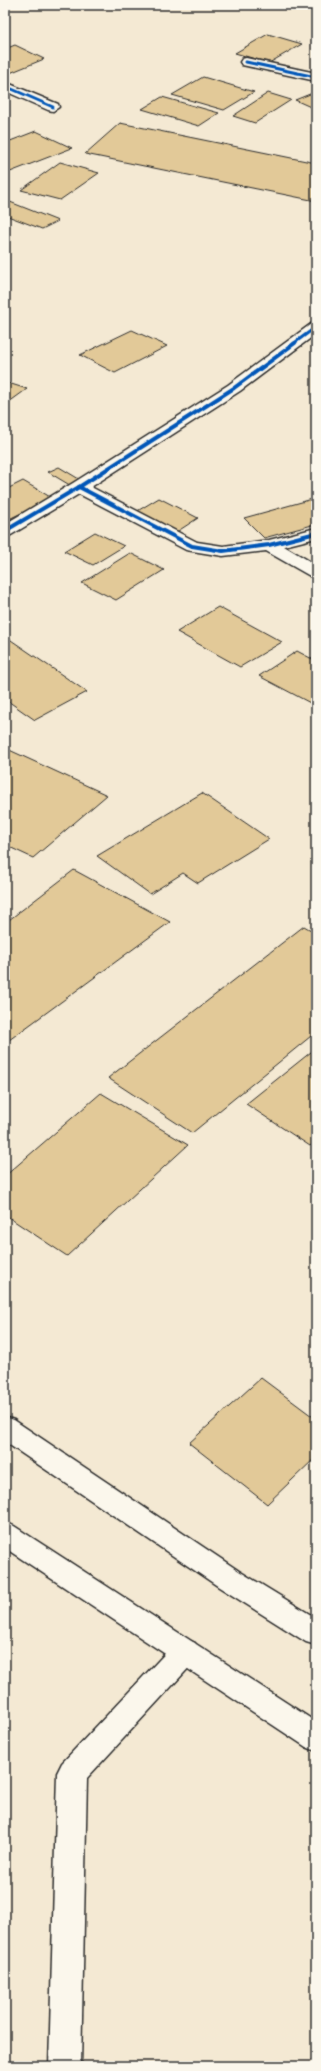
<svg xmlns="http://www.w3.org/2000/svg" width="321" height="2071" font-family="Caveat,sans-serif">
<rect width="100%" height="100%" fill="#f4e9d3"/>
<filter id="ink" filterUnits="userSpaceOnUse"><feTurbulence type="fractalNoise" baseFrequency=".025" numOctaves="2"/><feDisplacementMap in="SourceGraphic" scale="8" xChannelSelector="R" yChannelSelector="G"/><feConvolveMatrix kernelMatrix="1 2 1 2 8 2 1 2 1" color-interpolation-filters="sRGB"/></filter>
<g filter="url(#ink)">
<g fill="#e2c998" stroke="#2b2b2b">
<polygon points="268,34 302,44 269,63 235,53"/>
<polygon points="15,45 44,59 5,75 5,49"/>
<polygon points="203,77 254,92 224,110 172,95"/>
<polygon points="315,92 316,108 315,109 295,100"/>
<polygon points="268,93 291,100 255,123 233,116"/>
<polygon points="162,97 219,113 199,126 142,109"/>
<polygon points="120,123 316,163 316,201 85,154"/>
<polygon points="36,131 72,148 5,174 5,143"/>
<polygon points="60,162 99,173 60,200 21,190"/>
<polygon points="5,200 58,221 42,229 5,215"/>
<polygon points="132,330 167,346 115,373 80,355"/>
<polygon points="5,382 27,389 5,405"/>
<polygon points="59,467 84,482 73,487 48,472"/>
<polygon points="23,481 52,498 5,521 5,490"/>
<polygon points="159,498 198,518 175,533 134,513"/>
<polygon points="316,498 316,524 264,538 244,518"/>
<polygon points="95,532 124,546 93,565 64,551"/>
<polygon points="130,553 164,570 116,600 82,583"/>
<polygon points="218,607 282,642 240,667 177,632"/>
<polygon points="5,636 87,692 35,720 5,699"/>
<polygon points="297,651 316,661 316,706 259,676"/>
<polygon points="5,748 107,795 33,858 5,845"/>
<polygon points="202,793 269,839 198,883 183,873 150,894 97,856"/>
<polygon points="74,870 170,922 5,1043 5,923"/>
<polygon points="304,926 316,933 316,1032 192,1133 108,1078"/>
<polygon points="316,1048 316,1141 310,1146 246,1104"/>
<polygon points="101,1093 188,1145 67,1256 5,1215 5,1176"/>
<polygon points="261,1378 316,1419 316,1457 267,1504 189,1443"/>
</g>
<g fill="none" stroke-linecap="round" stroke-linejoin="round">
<g stroke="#2b2b2b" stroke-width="3">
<g id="minor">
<polygon points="246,58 316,73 316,81 242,65 240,62 242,59"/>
<polygon points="5,82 58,104 59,107 53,111 48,110 5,91"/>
<polygon points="316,322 316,334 240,391 91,487 197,542 223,546 269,540 316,528 316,538 284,546 316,565 316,577 310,576 266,551 223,556 186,550 79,494 11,535 5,536 5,524 73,483 228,385 311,324"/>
<polygon points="185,1639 195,1643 199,1652 195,1661 87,1778 81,2066 49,2066 57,1773 62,1763 175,1643"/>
</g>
</g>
<g stroke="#2b2b2b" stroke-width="3">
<g id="major">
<polygon points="5,1417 14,1420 239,1571 316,1618 316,1645 306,1642 219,1587 5,1442"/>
<polygon points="5,1522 14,1526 316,1722 316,1751 306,1747 5,1548"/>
</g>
</g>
<use href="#minor" fill="#fbf7ec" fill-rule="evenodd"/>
<use href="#major" fill="#fbf7ec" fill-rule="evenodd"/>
<g stroke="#fbf7ec" stroke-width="4.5">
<g id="cycleway-far1">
<polyline points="246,62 316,77"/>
<polyline points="5,86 53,107"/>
<polyline points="293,344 316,327"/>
</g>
</g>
<g stroke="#fbf7ec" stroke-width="6">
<g id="cycleway">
<polyline points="79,487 234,388 295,343"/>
<polyline points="5,531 79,487 192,546 223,551 269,545 316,533"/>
</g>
</g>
<use href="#cycleway-far1" stroke="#0057b8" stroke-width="3"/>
<use href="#cycleway" stroke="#0057b8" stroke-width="4"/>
</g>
</g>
<rect width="321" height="2071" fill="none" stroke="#fbf7ec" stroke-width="20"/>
<rect x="10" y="10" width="301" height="2051" fill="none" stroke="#2b2b2b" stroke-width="1.5" filter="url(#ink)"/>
</svg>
